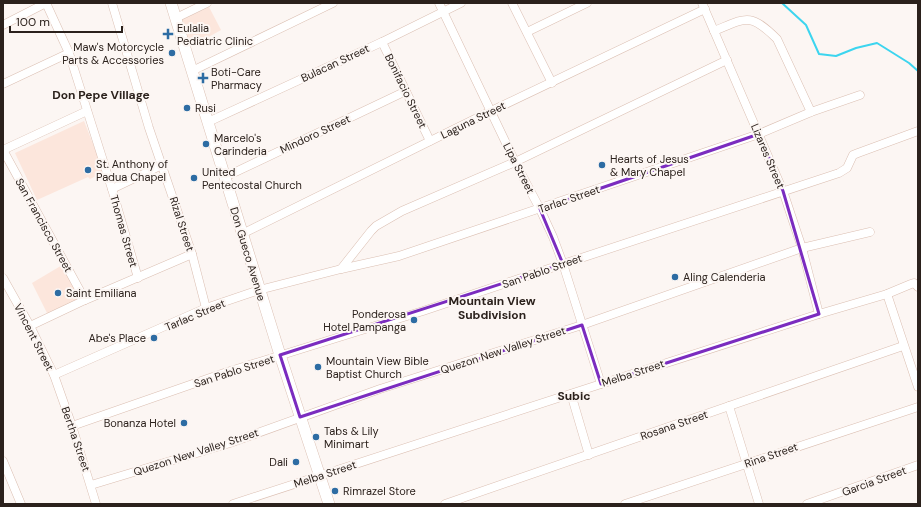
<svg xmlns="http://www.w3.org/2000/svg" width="921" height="507" font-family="'DM Sans',sans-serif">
<rect width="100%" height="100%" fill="#fcf6f3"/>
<g fill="#fce6dc">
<polygon points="209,7 221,30 189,48 181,20"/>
<polygon points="84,121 104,172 90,179 88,177 37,200 15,153"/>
<polygon points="64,264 85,303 50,319 32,283"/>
</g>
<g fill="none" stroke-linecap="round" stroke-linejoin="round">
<polyline stroke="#3cd5ef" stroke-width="2" points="782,3 806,25 819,54 836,56 856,48 877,43 909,63 918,71"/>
<g stroke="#dbbfb2" stroke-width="9">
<g id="minor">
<polyline points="46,3 69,53 112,189 138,278"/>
<polyline points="112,3 149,128 192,254 206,308"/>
<polyline points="439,3 515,162 540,209 553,237 563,264 601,384"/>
<polyline points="512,3 552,83"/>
<polyline points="702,3 783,191 802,248 819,314"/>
<polyline points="176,18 207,3"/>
<polyline points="3,25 46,3"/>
<path d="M714,31C746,18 750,12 777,39L811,112"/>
<polyline points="527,32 587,3"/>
<polyline points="382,42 430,141"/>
<polyline points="192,71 333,3"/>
<polyline points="3,84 69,53"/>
<polyline points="208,122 382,42 461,3"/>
<polyline points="3,150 85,300"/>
<polyline points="3,150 87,111"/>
<polyline points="225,177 406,91"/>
<polyline points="112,189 162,165"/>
<polyline points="242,234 491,111 705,9"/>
<polyline points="341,269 371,231 376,226 402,211 515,162 727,60"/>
<polyline points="3,278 30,326 54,375 72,426 96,504"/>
<polyline points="887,294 918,387"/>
<polyline points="30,326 85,300 192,254"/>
<polyline points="54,375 206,308 259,290 341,269 399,256 759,134 811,112 860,95"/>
<polyline points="571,394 589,455"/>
<polyline points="729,406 759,504"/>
<polyline points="72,426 227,372 423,311 563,264 839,173 847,168 853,155 858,153 918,131"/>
<polyline points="3,461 21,504"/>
<polyline points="91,485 230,443 380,389 582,325 802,248 870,232"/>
<polyline points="233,504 601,384 819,314 887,294 911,284 914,283 918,287"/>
<polyline points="445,504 903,346"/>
<polyline points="625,504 918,407"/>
<polyline points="807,504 918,465"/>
</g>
</g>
<g stroke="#dbbfb2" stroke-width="12">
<polyline id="secondary" points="171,3 280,355 329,504"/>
</g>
<use href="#minor" stroke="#fff" stroke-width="8"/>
<use href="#secondary" stroke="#fff" stroke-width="11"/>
</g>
<path fill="none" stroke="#7b2cbf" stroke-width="3" stroke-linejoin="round" d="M759,134L783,191L819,314L601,384L582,325L300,417L280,355L563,264L540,209Z"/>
<g fill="#2d6ca3" stroke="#fcf6f3" stroke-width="1.5">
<path d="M166 28h4v4h4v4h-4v4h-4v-4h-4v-4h4z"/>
<circle cx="172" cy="53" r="4"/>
<path d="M201 72h4v4h4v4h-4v4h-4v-4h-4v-4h4z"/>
<circle cx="187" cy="108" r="4"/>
<circle cx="206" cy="144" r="4"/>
<circle cx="602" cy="165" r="4"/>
<circle cx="88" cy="170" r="4"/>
<circle cx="194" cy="178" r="4"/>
<circle cx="675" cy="277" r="4"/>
<circle cx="58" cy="293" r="4"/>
<circle cx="414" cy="320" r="4"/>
<circle cx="154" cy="338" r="4"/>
<circle cx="318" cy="367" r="4"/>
<circle cx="184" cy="423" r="4"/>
<circle cx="316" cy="437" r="4"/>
<circle cx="296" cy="462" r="4"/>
<circle cx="335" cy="491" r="4"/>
</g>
<g text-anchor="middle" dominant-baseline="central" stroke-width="4" stroke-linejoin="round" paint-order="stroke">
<g font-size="11" fill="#2b211c" stroke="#fcf6f3" text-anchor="start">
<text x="177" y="28">Eulalia<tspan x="177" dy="13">Pediatric Clinic</tspan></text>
<text x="164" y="47" text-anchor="end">Maw's Motorcycle<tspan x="164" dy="13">Parts &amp; Accessories</tspan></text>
<text x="211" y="72">Boti-Care<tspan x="211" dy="13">Pharmacy</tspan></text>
<text x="195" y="108">Rusi</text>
<text x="214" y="138">Marcelo's<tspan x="214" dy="13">Carinderia</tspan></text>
<text x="610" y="159">Hearts of Jesus<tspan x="610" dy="13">&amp; Mary Chapel</tspan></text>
<text x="96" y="164">St. Anthony of<tspan x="96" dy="13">Padua Chapel</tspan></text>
<text x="202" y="172">United<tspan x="202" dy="13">Pentecostal Church</tspan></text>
<text x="683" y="277">Aling Calenderia</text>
<text x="66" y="293">Saint Emiliana</text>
<text x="406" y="314" text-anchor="end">Ponderosa<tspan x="406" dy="13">Hotel Pampanga</tspan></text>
<text x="146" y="338" text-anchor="end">Abe's Place</text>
<text x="326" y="361">Mountain View Bible<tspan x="326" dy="13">Baptist Church</tspan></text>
<text x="176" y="423" text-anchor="end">Bonanza Hotel</text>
<text x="324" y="431">Tabs &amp; Lily<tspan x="324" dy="13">Minimart</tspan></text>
<text x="288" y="462" text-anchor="end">Dali</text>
<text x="343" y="491">Rimrazel Store</text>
</g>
<g font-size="11" fill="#2b211c" stroke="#fcf6f3">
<text transform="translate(335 63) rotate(-25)">Bulacan Street</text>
<text transform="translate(406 91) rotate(64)">Bonifacio Street</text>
<text transform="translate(473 120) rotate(-26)">Laguna Street</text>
<text transform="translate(315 134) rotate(-25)">Mindoro Street</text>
<text transform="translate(768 156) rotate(67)">Lizares Street</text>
<text transform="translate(519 168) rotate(63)">Lipa Street</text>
<text transform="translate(569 199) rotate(-19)">Tarlac Street</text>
<text transform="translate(182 224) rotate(72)">Rizal Street</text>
<text transform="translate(44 225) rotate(61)">San Francisco Street</text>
<text transform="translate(124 231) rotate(74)">Thomas Street</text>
<text transform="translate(248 254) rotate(73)">Don Gueco Avenue</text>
<text transform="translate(542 271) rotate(-19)">San Pablo Street</text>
<text transform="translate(195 315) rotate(-23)">Tarlac Street</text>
<text transform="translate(34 337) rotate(63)">Vincent Street</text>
<text transform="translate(503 350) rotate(-18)">Quezon New Valley Street</text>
<text transform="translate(234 371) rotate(-18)">San Pablo Street</text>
<text transform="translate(633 373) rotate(-18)">Melba Street</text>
<text transform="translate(674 425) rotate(-19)">Rosana Street</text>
<text transform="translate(76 439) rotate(71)">Bertha Street</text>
<text transform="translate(196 452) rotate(-18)">Quezon New Valley Street</text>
<text transform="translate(771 455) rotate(-19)">Rina Street</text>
<text transform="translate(325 474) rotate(-18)">Melba Street</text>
<text transform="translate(874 481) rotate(-20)">Garcia Street</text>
</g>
<g font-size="12" font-weight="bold" fill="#2b211c" stroke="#fcf6f3">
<text x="101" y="95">Don Pepe Village</text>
<text x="492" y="301">Mountain View<tspan x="492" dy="14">Subdivision</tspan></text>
<text x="574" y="396">Subic</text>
</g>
</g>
<rect width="921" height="507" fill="none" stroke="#2b211c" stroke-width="8"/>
<path d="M10 26v6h112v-6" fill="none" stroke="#2b211c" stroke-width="2"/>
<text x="16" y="26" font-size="12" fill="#2b211c" stroke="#fcf6f3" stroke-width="3" paint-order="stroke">100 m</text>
</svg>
